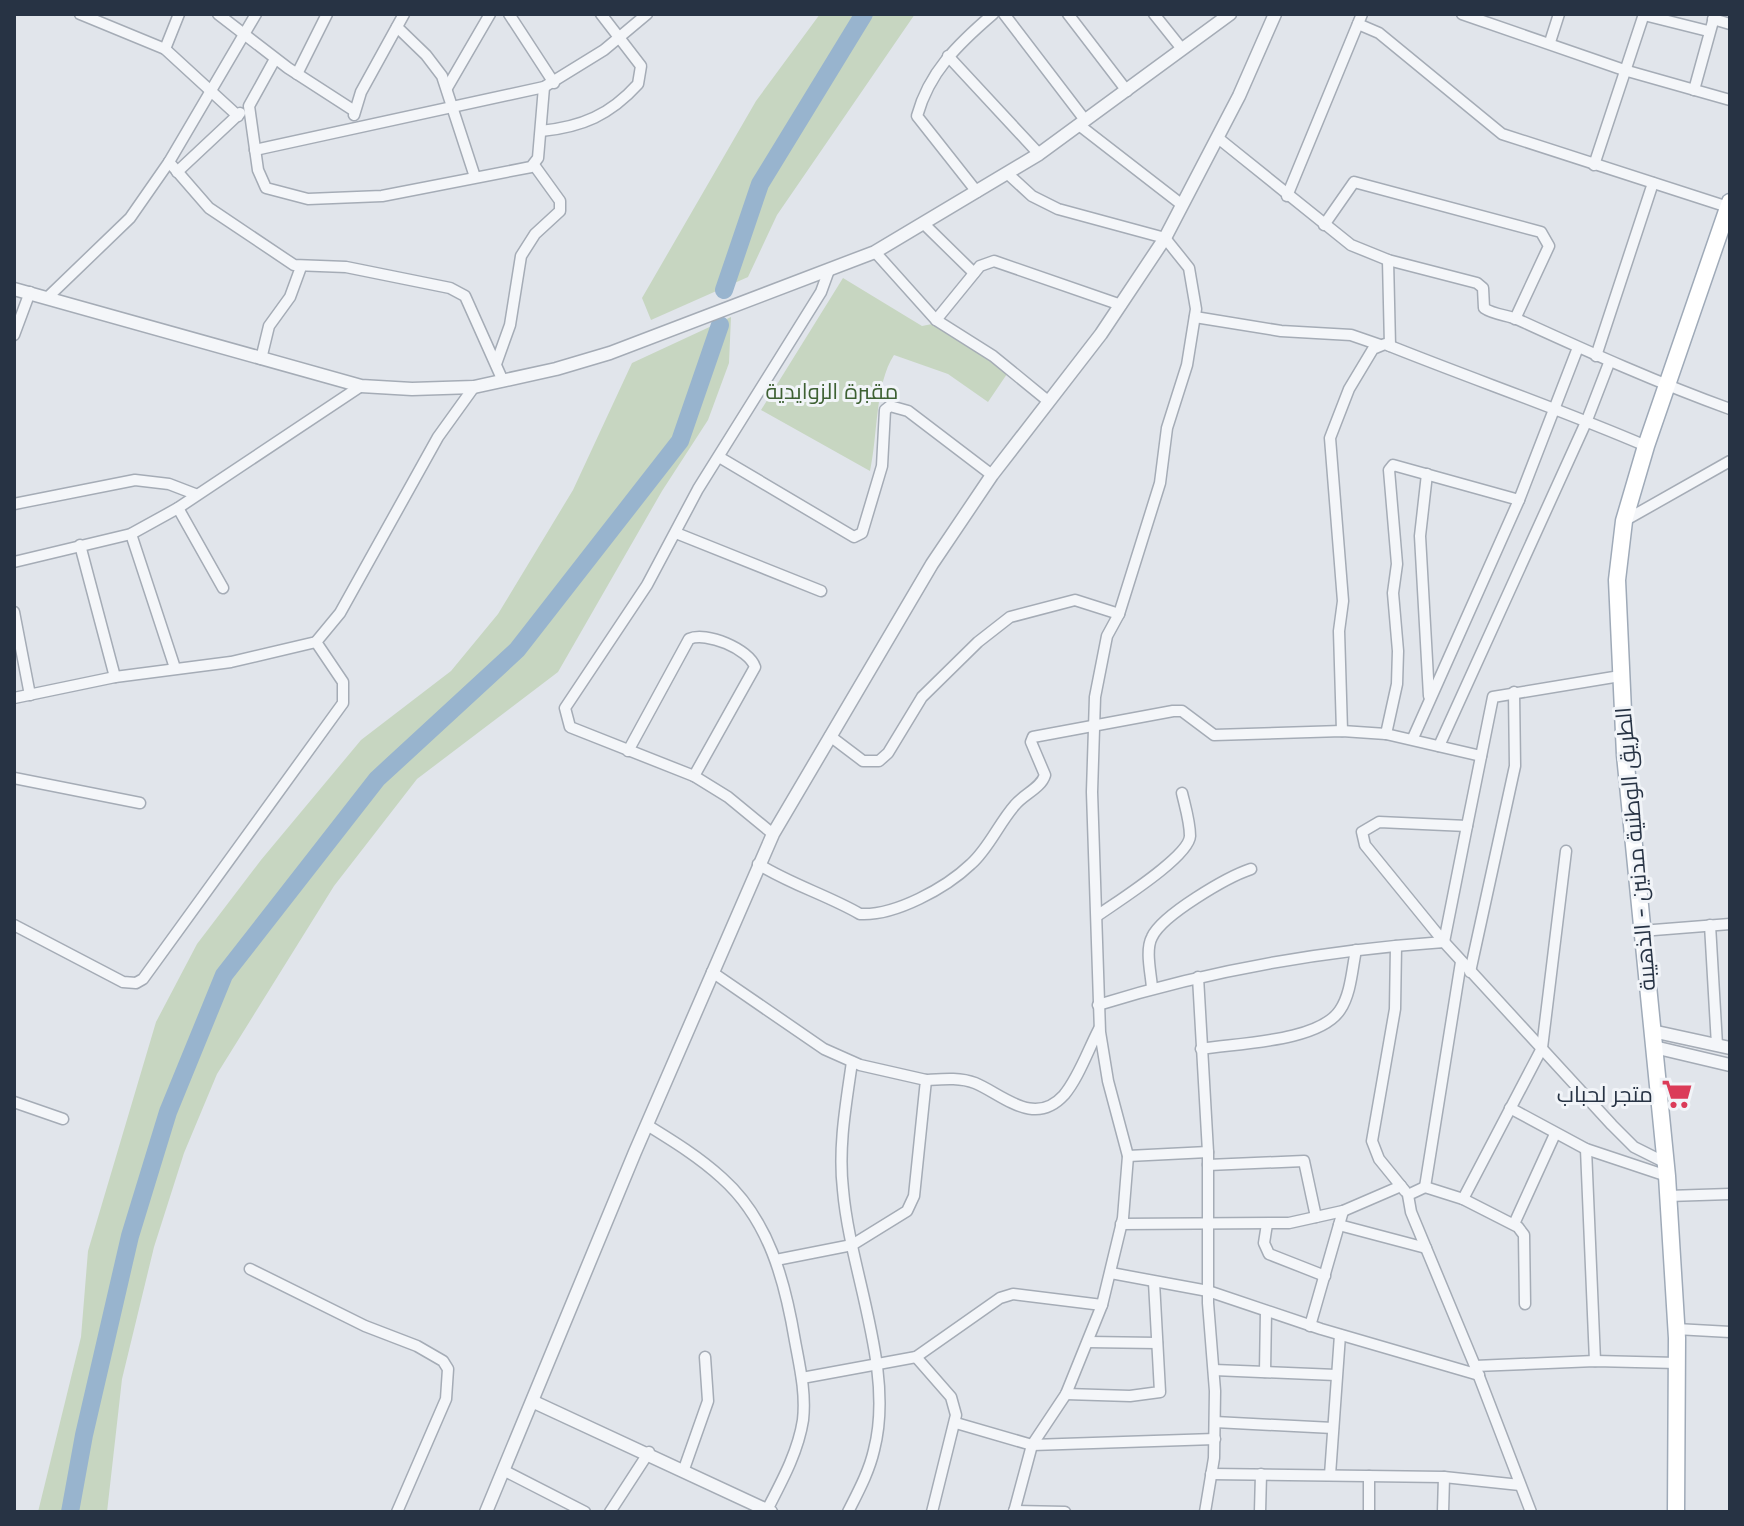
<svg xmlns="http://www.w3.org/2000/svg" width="1744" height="1526" font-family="Inter,Cairo,sans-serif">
<rect width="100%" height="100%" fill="#e1e5eb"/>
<g fill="#c7d6c1">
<polygon points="820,14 915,14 777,215 748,277 651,320 642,298 756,101"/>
<path d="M843,278L922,326L937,323L981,350L1007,374L988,402L948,374L894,355C875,384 878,435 870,471L761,410Z"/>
<polygon points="731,317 729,363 708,420 662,491 558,672 417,779 334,886 217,1074 184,1153 154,1247 122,1379 107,1512 38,1512 81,1337 88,1251 156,1022 197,944 261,860 361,740 451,671 498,614 573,490 632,363"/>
</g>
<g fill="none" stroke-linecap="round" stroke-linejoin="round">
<g stroke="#98b4ce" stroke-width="18">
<polyline points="724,290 760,184 864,14"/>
<polyline points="70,1512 84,1435 130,1236 168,1112 224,975 377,779 517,650 680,441 720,325"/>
</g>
<g stroke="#a5acb6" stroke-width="13">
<g id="minor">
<polyline points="80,14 165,49 238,116"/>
<polyline points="218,14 288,68 353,110"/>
<polyline points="509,14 554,83"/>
<polyline points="1004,14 1085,120"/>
<polyline points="1068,14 1127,91"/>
<polyline points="1154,14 1182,49"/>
<polyline points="1462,14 1624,70 1730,100"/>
<polyline points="1644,15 1708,31"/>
<polyline points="1713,19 1730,24"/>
<polyline points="1358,24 1379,33 1502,134 1728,207"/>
<polyline points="397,27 426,55 442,76 475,177"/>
<polyline points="1550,42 1559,14"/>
<polyline points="165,49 179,14"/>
<polyline points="948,56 1039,154"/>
<polyline points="275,59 249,106 258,170 266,188 308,199 382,196 531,167 538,158 544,87"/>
<polyline points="297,74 327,14"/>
<polyline points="447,88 490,14"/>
<polyline points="1694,90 1715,14"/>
<polyline points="354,115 361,92 404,14"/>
<polyline points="1079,125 1181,204"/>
<path d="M541,131C582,127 610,115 638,84L641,66L601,14"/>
<path d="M1218,138L1351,245L1388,260L1477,283L1483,288L1484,308C1494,315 1508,315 1519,320C1589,352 1658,383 1730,409"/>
<polyline points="255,150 544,87 604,50 647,14"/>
<polyline points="169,162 209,208 294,265 346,267 450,288 465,296 503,381"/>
<polyline points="1594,165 1644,14"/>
<polyline points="177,172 240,113"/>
<polyline points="1008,174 1032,196 1058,209 1165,238 1189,268 1196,309 1187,365 1167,428 1160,483 1119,614 1107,636 1095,697 1092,792 1100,1032 1108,1081 1128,1156 1123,1218 1102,1305 1066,1394 1032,1445 1014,1512"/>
<path d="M977,192L917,116C929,72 958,44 993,14"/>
<polyline points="1287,196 1362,14"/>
<polyline points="924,224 974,273"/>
<polyline points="1324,225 1354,182 1541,232 1549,246 1515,319"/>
<polyline points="875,252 936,320 993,356 1048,401"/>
<polyline points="1388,260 1390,346"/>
<polyline points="48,297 130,218 169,162 256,14"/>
<polyline points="1195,317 1281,331 1351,335 1380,345"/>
<polyline points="936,320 980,266 994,261 1121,305"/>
<polyline points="14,335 30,292"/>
<polyline points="1596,356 1653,183"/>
<polyline points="261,359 269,326 290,297 301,267"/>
<polyline points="496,364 510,325 521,256 535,234 560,211 560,201 534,165"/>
<polyline points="719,457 854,537 862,533 882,466 885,410 890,406 908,411 992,475"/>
<polyline points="1427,474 1420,536 1429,696"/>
<polyline points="14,504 135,480 169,484 195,494"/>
<polyline points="178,508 223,588"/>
<polyline points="1624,521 1730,461"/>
<polyline points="676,533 821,591"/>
<polyline points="131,534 175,668"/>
<polyline points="80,545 115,677"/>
<polyline points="14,562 131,534 178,508 361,386"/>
<polyline points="14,612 30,695"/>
<polyline points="14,698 115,677 231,662 316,642 340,613 438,437 474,387"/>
<path d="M1342,731L1339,631L1343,601L1330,438L1349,389L1373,349L1385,344C1472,379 1560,409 1646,446"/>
<polyline points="1386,734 1397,684 1398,651 1393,593 1397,564 1389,470 1393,465 1519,500"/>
<polyline points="830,736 863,761 879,761 888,753 922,697 978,642 1010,617 1075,600 1119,614"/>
<polyline points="1413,738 1519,500 1577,350"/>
<polyline points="1439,746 1587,420 1609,363"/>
<path d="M628,751L689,639C706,631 749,649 755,667L694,776"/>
<polyline points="14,778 140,803"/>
<polygon points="1379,822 1467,826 1444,942 1365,845 1362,832"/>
<polyline points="1467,826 1493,697 1620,676"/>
<polyline points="773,834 728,797 694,776 570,727 565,708 647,585 698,489 821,292 829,270"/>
<path d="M758,864C792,885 827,895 860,914C895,916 946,888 971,864C989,848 999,823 1015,805C1024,794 1041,788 1045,775L1031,742L1033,737L1173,711H1182L1214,735L1342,731L1386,734L1481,756"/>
<path d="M1097,916C1115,903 1189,857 1190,836C1190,822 1185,806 1182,793"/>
<polyline points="14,925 123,982 136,983 143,979 343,703 343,682 316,642"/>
<polyline points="1710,925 1717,1045"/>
<polyline points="1641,931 1730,924"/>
<polyline points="1396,946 1395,1009 1372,1141 1379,1159 1405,1191"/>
<polyline points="712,972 824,1049 860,1065 926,1080 914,1196 907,1211 852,1245 776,1260"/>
<polyline points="1470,972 1515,766 1514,692"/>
<polyline points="1198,977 1208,1152 1208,1303 1215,1391 1214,1458 1205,1512"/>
<path d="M1152,988C1151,973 1145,950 1152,937C1162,915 1227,877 1251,869"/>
<path d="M1098,1005C1210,970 1327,950 1444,942L1612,1125L1634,1147L1664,1162"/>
<path d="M1201,1049C1237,1043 1319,1042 1340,1010C1351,994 1352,969 1356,950"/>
<path d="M926,1080C942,1079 960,1077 975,1083C1002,1094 1034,1128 1064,1095C1079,1077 1088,1050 1099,1029"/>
<polyline points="14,1102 63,1119"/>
<polyline points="1510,1108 1586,1149 1667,1176"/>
<path d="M647,1125C673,1141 699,1157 722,1178C769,1220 785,1281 795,1341C800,1368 806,1393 803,1420C798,1452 782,1481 767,1510"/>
<polyline points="1586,1149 1595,1361"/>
<polyline points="1128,1156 1208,1152"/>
<polyline points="1208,1165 1304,1161 1316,1217"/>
<polyline points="1425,1187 1461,962"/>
<polyline points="1668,1196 1730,1194"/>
<polyline points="1463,1199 1542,1048 1566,851"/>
<polyline points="1121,1224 1289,1223 1343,1211 1401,1186"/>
<polyline points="1267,1224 1264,1243 1269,1254 1325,1276"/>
<polyline points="1514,1224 1555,1134"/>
<polyline points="1339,1225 1426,1248"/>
<polyline points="250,1269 365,1326 417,1346 443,1361 448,1369 446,1399 397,1512"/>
<polyline points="1111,1273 1208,1291 1321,1329 1479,1375"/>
<polyline points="1525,1304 1524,1235 1518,1227 1463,1199 1425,1187 1408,1195 1411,1212 1475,1366 1531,1512"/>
<polyline points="1310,1326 1343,1211"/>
<polyline points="1676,1329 1730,1332"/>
<polyline points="1088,1342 1157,1343"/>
<polyline points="916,1357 951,1397 956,1415 932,1512"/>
<polyline points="1475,1366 1595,1361 1677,1363"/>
<polyline points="1214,1370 1336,1375"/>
<polyline points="1265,1372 1266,1311"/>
<polyline points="802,1378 916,1357 1000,1298 1013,1294 1102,1305"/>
<polyline points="1066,1394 1130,1396 1160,1392 1154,1282"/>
<polyline points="1215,1422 1333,1428"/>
<polyline points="956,1423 1032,1445 1215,1439"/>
<polyline points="684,1469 708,1401 705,1357"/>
<polyline points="503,1470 585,1512"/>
<polyline points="1211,1474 1444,1477 1520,1485"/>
<polyline points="1330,1475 1340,1335"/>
<polyline points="1014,1511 1065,1512"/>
<polyline points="610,1512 649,1452"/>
<path d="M848,1512C858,1492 869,1472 874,1450C895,1370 850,1272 843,1190C838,1147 846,1104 852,1062"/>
<polyline points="1260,1512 1261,1474"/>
<polyline points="1369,1512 1369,1476"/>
<polyline points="1443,1512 1444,1477"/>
</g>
</g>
<g stroke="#a5acb6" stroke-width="15">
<g id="tertiary">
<polyline points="14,289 361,386 412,389 474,387 556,369 610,353 875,252 1039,154 1230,14"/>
<polyline points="1652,1031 1730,1048"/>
<polyline points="1654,1047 1730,1065"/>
<polyline points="534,1402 771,1512"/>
<polyline points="486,1512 635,1152 773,834 932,564 992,475 1101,334 1165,238 1239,96 1275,14"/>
</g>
</g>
<g stroke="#9faab8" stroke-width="19">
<polyline id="primary" points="1676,1512 1677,1338 1667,1176 1625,755 1617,580 1624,521 1646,446 1730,202"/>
</g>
<use href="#minor" stroke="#f4f6f9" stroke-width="10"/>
<use href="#tertiary" stroke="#f4f6f9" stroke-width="12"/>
<use href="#primary" stroke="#fff" stroke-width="16"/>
</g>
<defs>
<g id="supermarket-bare" transform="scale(2.4)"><path d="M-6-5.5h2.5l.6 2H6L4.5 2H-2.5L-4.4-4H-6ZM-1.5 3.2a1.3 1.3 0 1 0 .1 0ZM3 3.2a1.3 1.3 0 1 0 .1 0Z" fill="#db3b58" stroke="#f1f4f8" stroke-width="2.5" paint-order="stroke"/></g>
</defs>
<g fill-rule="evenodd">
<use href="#supermarket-bare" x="1677" y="1094"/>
</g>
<g text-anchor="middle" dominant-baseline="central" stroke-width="6" stroke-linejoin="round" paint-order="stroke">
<g font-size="22" fill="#3e6133" stroke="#f1f4f8">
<text x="832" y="391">مقبرة الزوايدية</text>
</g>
<g font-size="22" fill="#273344" stroke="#f1f4f8">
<text transform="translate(1635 849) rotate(-95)">الطريق الوطنية مدنين - الذهيبة</text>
</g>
<g font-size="22" fill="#273344" stroke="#f1f4f8" text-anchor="end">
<text x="1653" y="1094">متجر لحباب</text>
</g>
</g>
<rect width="1744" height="1526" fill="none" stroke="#273344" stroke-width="32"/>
</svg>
